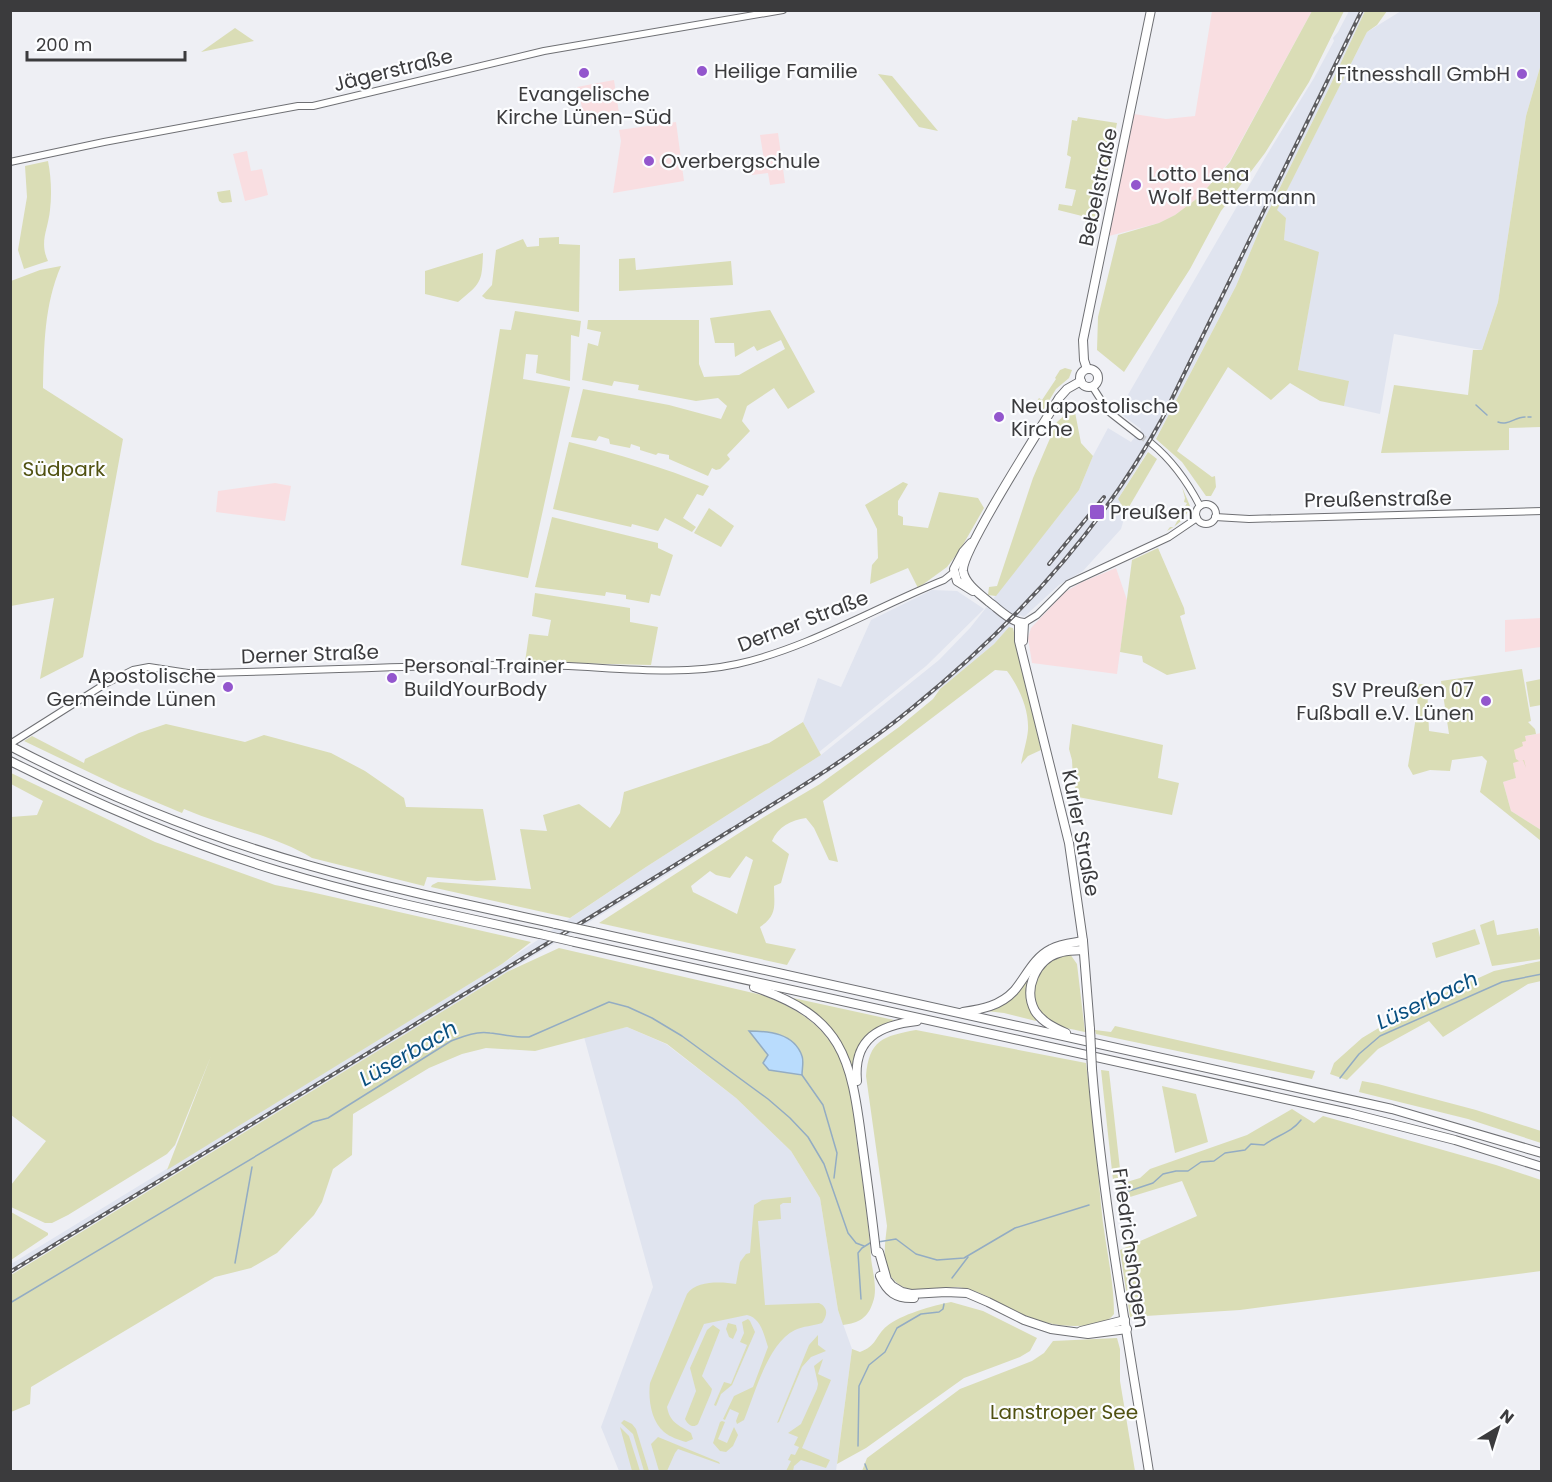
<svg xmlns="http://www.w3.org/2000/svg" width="1552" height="1482" font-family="Poppins,sans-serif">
<rect width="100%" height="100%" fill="#eeeff4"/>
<g fill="#f9dee1">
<polygon points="1212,11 1312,11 1230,161 1199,197 1175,215 1159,223 1109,236 1134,114 1166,119 1195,116"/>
<polygon points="614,80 619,113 585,120 577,87"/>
<polygon points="676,122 684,181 613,193 621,141 619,130"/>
<polygon points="778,133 785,183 770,185 768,173 752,175 750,162 764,160 760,135"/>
<polygon points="247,151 251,171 262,169 268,195 245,201 233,154"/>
<polygon points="275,483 291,486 285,521 216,512 218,491"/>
<polygon points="1116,568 1127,600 1117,674 1032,663 1028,638 1031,628 1065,592 1082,582"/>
<polygon points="1541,618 1541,647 1505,652 1505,620"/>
<polygon points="1541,733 1541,830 1511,811 1503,782 1516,778 1508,740"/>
</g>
<g fill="#e0e4ef">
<polygon points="1349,11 1365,11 1329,88 1262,224 1236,286 1160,431 1118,499 1126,512 1121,529 1083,571 1059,585 1024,617 1020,615 994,644 940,689 832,770 655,882 11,1274 11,1264 502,964 646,867 821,755 939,660 970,628 1079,490 1093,456 1108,428 1131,442 1141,429 1118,412 1265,158 1314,78 1334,41 1333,38 1338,32"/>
<polygon points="1401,11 1541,11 1541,64 1526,116 1498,302 1482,350 1394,334 1380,414 1344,406 1348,381 1298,371 1318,253 1284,240 1286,218 1276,211 1367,32"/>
<polygon points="932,590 957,591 984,609 926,666 819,752 803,722 818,678 841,687 871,620"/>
<polygon points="627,1027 666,1044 736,1098 791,1151 820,1198 838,1310 852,1349 836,1471 619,1471 601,1427 653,1287 584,1037"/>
</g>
<g fill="#daddb6" fill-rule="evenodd">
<polygon points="1312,11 1344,11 1309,82 1265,153 1221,211 1190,269 1124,372 1097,350 1098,317 1118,235 1159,223 1175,215 1199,197 1230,162"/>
<polygon points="1365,11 1387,11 1377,25 1367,32 1277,210 1286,218 1284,240 1319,252 1298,370 1349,381 1344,406 1320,401 1290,383 1271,400 1228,367 1177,451 1212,477 1215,476 1216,487 1211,496 1206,496 1182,462 1156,439 1236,286 1262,224 1329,88"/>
<polygon points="235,28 254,41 201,52"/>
<polygon points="1541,64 1541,427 1509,428 1509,450 1381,453 1394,385 1468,395 1473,350 1482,350 1498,302 1526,116"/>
<polygon points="878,74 892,76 938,131 919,127"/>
<polygon points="1078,117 1117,123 1096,229 1085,228 1086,217 1058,210 1059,204 1072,206 1076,190 1065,188 1071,157 1067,155 1072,120 1077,121"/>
<path d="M48,161C51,176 52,194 50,210C48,230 39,242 48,261L24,269L18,250L27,197L25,166Z"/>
<polygon points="230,190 232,202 222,203 219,201 217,192"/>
<polygon points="559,237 559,244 580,245 579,312 486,299 482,296 492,285 496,250 523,239 527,247 539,246 539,238"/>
<path d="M483,253C482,283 481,283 458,302L425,294V271Z"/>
<polygon points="635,258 636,270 731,261 733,285 619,291 619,259"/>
<path d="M61,266C44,305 44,347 43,388L123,439L83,657L40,679L54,598L11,606V281L40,270Z"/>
<polygon points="770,310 815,392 788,409 774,388 747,406 742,421 750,431 727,455 730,459 720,469 716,470 712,468 708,476 669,459 669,455 658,453 656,455 640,450 640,447 631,444 630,448 610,444 609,439 599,436 596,441 571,437 583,389 669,405 721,419 727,406 718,398 696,401 638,390 639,385 614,381 612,386 582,380 588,343 598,346 601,332 587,329 588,320 699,320 699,364 704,377 739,375 785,349 781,340 757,351 754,346 735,357 734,343 715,343 710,318"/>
<polygon points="515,311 581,321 579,337 571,335 570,381 536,373 538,355 526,354 523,379 570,387 528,578 461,565 500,329 511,330"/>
<polygon points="1065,368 1072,370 1069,378 1056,389 1041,414 1034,409 1034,405 1039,398 1042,400 1056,379 1055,378 1060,370"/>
<polygon points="1074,407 1081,443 1093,456 1079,490 996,596 988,595 989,587 997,586 1033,478 1057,422"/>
<path d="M569,442C618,454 663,467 709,486L703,496L697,494L683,518L696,527L692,532L665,518L658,531L632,524L631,527L553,509Z"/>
<polygon points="1148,452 1157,459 1126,512 1118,499"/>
<polygon points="903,482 908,484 898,501 898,515 903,517 903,525 928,528 939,492 978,498 984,508 960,550 947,567 918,588 908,568 870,584 872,565 878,558 877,529 865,505"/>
<path d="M1182,487L1190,506C1187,517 1177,526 1167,531L1170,527H1174L1187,503L1184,502L1185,498Z"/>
<polygon points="709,508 734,526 721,547 694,533"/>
<polygon points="552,517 658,543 658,548 673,555 660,596 651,594 649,603 626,599 626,595 606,592 605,596 535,587"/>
<polygon points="1158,548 1184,608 1185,614 1180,616 1196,669 1167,675 1143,662 1142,656 1120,652 1132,560"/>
<polygon points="535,593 630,608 630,622 658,627 651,665 525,662 529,634 548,636 551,620 532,616"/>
<path d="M1009,627L1013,628L1041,750L1028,756L1021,764C1023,753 1027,741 1028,730C1029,709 1019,687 1007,671L995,670L823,801L838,862L829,860L814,828L806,818C791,820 778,827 772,841L789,854L781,883L774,886C774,905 778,915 760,927L766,943L796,949L787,965L599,923L764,817L820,784L899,727L933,699L940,689L994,644ZM746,856L753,860L737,914L693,892L691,886L710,871L716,875L730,878Z"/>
<polygon points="1522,669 1531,721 1528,722 1535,729 1536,734 1525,736 1526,741 1522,742 1523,746 1514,750 1516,759 1519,761 1524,760 1526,768 1523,760 1513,763 1516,778 1503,782 1511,811 1541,830 1541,841 1480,792 1487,761 1482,756 1452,760 1450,771 1430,770 1413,775 1408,766 1417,711 1418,684 1427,684 1429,731 1449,734 1441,681"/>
<polygon points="1541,679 1541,705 1530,707 1526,682"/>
<polygon points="803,722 821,755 646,867 570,918 431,887 432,885 438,882 531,889 520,829 547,831 543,815 579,804 610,828 620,813 624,792 769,743"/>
<path d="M166,724L245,742L264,735L331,753L365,771L404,798L406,807L483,809L496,880L477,881L427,877L424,886L312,858C274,835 226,827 184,809L182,813L120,787L24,741L32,736L84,763L85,759L139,733Z"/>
<polygon points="1072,724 1163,745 1158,778 1179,783 1172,815 1078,797 1073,781 1072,760 1069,749"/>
<polygon points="11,773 155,842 275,885 311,892 531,942 502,964 167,1170 211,1056 175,1145 167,1154 68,1215 52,1223 45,1223 11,1207 11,1185 46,1141 11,1115 11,817 37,815 43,801 11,784"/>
<polygon points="1494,920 1497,935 1538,928 1541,942 1541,959 1492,966 1480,925"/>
<polygon points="1475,929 1480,944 1436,958 1432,943"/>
<path d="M559,948L762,995C793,1007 819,1021 836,1051C843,1063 847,1076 850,1090C854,1107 855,1126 857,1144C863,1182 868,1219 871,1257C872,1270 878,1289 873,1302C868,1318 859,1323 843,1325L838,1310L820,1198L791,1151L736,1098L667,1044L627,1027L535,1051L486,1048L462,1054L429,1068L353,1114L352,1155L333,1169L322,1202L314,1215L277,1253L251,1268L215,1277L31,1387L30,1404L11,1412V1275L507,972Z"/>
<path d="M1070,954L1077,964L1085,1032C1072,1029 1055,1027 1045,1018C1028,1002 1032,970 1052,959C1057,957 1064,955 1070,954Z"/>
<polygon points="1541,961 1541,981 1528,984 1443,1037 1429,1021 1378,1049 1347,1080 1330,1074 1334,1063 1362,1038 1412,1008 1494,971"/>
<polygon points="1033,970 1036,1021 1004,1013 986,1011"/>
<path d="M793,998L894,1020L877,1028L853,1068C837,1036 822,1020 793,998Z"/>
<polygon points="1115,1026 1315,1071 1312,1079 1096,1034 1095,1030 1111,1032"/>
<path d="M916,1030L1086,1063C1092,1111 1097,1158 1101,1205C1104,1241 1114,1277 1114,1314C1107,1323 1100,1323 1090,1325C1068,1328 1043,1324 1022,1315C1002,1306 991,1296 968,1289C945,1282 917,1299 897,1283C880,1269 885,1245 887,1226L866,1076C869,1040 883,1036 916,1030Z"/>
<polygon points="1101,1070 1109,1071 1120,1169 1130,1173 1113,1180"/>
<polygon points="1362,1081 1378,1084 1476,1110 1541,1131 1541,1143 1468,1119 1359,1092"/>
<polygon points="1162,1086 1196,1094 1208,1142 1175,1153"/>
<polygon points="1292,1109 1314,1123 1323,1116 1496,1165 1541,1180 1541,1271 1240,1310 1130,1317 1120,1250 1197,1216 1182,1181 1117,1201 1117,1185 1140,1178 1150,1169 1247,1135"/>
<path d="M791,1197V1203H783L780,1205L781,1219L758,1221L765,1305L819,1303C828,1307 828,1315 822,1323C813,1326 803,1326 795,1330C768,1343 755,1393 744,1420L737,1424L736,1421L739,1413L730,1409L725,1420L723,1419L734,1396L753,1387L768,1347C764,1335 761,1318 747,1315L704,1324L667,1407C670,1423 679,1425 691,1433L693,1439L686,1442C679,1440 670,1437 664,1432C651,1421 648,1399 650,1383L687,1294C697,1280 722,1282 736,1284L740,1262L746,1254L750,1253L754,1205L762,1200Z"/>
<polygon points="11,1212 48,1233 48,1235 11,1260"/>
<path d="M951,1302L983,1311L1037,1338L1030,1351L1020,1357L964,1378L866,1448L837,1464L852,1349L860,1352C877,1346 875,1336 887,1326C900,1315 934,1305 951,1302Z"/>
<polygon points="748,1319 750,1321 755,1332 732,1385 721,1394 716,1406 714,1405 724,1382 731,1384 747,1345 740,1342 744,1333 742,1322"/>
<polygon points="728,1323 736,1325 737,1330 733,1339 729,1337 726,1329"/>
<path d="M713,1325L720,1330L702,1376L712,1389L711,1393L698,1424C693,1429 687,1424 685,1419L696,1391L690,1368L707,1330Z"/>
<polygon points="818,1335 818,1345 826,1351 811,1357 802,1367 779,1422 777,1423 809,1345"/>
<polygon points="1117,1338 1120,1349 1120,1381 1135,1471 862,1471 867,1458 960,1389 1032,1361 1044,1353 1053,1341"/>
<polygon points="823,1359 818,1374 831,1380 802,1448 830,1460 826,1468 801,1460 794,1466 793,1471 786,1471 791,1461 788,1460 791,1454 795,1455 799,1447 794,1445 798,1437 788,1433 801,1424 817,1389 818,1384 814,1366"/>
<polygon points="624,1420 632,1424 636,1429 649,1471 644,1471 633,1434 621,1423"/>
<polygon points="722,1421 725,1422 718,1439 727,1443 734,1427 738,1435 733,1446 726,1452 720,1451 713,1443 720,1422"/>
<polygon points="620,1427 629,1436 640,1471 632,1471"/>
<polygon points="658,1437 719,1462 720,1464 678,1449 675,1453 667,1471 659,1471 651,1444"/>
</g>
<path fill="#b9dcfd" stroke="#93acc3" stroke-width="1.5" d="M749,1031C769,1031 794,1033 802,1056C804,1061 802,1069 802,1075L769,1070L763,1063L768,1055Z"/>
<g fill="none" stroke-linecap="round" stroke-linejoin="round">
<g stroke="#93acc3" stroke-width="1.5">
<polyline points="1476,405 1487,415"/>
<polyline points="1528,417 1531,417"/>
<path d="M1498,422C1508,426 1515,417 1525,417"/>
<polyline points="802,1075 823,1105 837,1153 834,1178"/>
<polyline points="1340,1078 1359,1054 1380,1036 1502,982 1542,974"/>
<path d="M1120,1194L1153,1183L1163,1174L1176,1171H1188L1201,1162L1214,1161L1225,1153L1245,1150L1251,1144L1264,1145C1277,1135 1291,1133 1301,1120"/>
<polyline points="878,1242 896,1239 916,1254 937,1260 964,1258 1015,1228 1089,1205"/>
<polyline points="235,1263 252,1167"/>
<polyline points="952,1278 968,1257"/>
<polyline points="861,1299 858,1253 862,1248 870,1243"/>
<path d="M10,1303L313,1122L328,1118L451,1041C464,1036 476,1031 490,1033C503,1034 515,1038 529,1037L609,1002L628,1007L652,1018L682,1036L768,1099L790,1118L808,1137L824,1164L848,1233L856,1243L864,1246"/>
<polyline points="858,1446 859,1386 869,1365 885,1352 897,1328 921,1314 939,1312 943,1309 944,1304"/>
<polyline points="865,1464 868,1472"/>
</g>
<polyline stroke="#cacbcf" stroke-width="6" stroke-dasharray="6 3" stroke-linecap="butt" points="1140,436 1151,443"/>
<g stroke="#6f7074" stroke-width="8">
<g id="minor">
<polyline points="10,162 104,142 298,106 313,106 544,51 783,10"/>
<polyline points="1092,386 1108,411 1140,436"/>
<path d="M1151,443C1173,461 1187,481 1200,506"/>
<circle cx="1206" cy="514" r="10"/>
<polyline points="1215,517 1249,519 1542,511"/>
<polyline points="1024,623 1037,615 1068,584 1169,537 1197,518"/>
<path d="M10,744L105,684L133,670L149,667L188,673C303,672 418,664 533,665C599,665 673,678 737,664C809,648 876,607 944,580L954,572"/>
</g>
</g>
<g stroke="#6f7074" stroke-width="10">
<g id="major">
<polyline points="1087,369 1084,360 1083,340 1151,10"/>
<circle cx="1089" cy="378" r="9"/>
<polyline points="971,543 963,552 954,569 957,581 973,591"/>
<polyline points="1019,623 1019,641 1069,843 1083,941 1090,1029"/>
<path d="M1023,641L1024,623C1011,622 1000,610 989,602C980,594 965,584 963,571C961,551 1044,423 1059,398L1067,389L1081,381"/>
<path d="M1092,1069C1103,1204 1128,1338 1149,1472"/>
<polyline points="879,1252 887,1280 892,1286 902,1292 911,1294 946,1292 967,1293 988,1302 1024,1320 1051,1329 1088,1334 1127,1329"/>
<path d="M880,1276C887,1292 896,1299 914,1298"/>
<polyline points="1081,1331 1125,1320"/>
</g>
</g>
<g stroke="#6f7074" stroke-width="10">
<g id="highway">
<path d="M10,746C106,796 207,837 311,866C392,889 474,906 556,924"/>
<path d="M10,761C98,805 186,843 279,871C365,897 453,915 540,934"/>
<polyline points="593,932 1392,1109 1542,1153"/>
<polyline points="575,942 1349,1113 1455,1140 1542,1167"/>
<path d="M754,987C843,1017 851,1057 862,1143C867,1179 872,1216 876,1252"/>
<path d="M963,1012C982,1009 1000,1006 1014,991C1026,977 1033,958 1051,949C1060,944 1072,943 1083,941"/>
<path d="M1066,1033C1055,1028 1042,1022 1035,1011C1023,989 1036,960 1059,953C1067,950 1075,951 1083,950"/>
<path d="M857,1081C853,1038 880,1025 917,1021"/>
</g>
</g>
<use href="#minor" stroke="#fff" stroke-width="6"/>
<use href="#major" stroke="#fff" stroke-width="8"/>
<use href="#highway" stroke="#fff" stroke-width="8"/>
<g stroke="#5d5d60" stroke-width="4">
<g id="rail">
<polyline points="1049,564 1104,497"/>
<path d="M10,1272C180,1168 350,1064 520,960C591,917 661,874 731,830C793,792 856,754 912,708C1012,627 1101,531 1163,417L1362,10"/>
</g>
</g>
<use href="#rail" stroke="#fcfdff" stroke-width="1.5" stroke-dasharray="4.5" stroke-linecap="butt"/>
<g stroke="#6f7074" stroke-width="10" stroke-linecap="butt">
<polyline id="major-bridge" points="1090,1029 1092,1069"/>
</g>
<g stroke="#6f7074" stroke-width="10" stroke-linecap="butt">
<g id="highway-bridge">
<polyline points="556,924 593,932"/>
<polyline points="540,934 575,942"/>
</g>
</g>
<use href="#major-bridge" stroke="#fff" stroke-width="8"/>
<use href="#highway-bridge" stroke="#fff" stroke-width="8"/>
</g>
<g fill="#9356cd" stroke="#fcfdff" stroke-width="2">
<circle cx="702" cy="71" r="6"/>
<circle cx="584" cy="73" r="6"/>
<circle cx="1522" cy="74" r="6"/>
<circle cx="649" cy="161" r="6"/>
<circle cx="1136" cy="185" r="6"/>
<circle cx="999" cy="417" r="6"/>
<rect x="1089" y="504" width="16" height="16" rx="3"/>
<circle cx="392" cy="678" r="6"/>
<circle cx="228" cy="687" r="6"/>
<circle cx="1486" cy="701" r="6"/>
</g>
<g text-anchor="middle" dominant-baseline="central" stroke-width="4.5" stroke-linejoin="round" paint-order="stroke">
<g font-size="20" fill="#3b3b3d" stroke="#fcfdff">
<text transform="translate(393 70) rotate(-14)">Jägerstraße</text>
<text transform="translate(1098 187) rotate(-78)">Bebelstraße</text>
<text transform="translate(1378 499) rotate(-1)">Preußenstraße</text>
<text transform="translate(803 621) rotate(-21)">Derner Straße</text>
<text transform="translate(310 654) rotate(-2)">Derner Straße</text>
<text transform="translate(1081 833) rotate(79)">Kurler Straße</text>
<text transform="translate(1131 1248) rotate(82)">Friedrichshagen</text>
</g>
<g font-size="20" fill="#3b3b3d" stroke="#fcfdff" text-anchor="start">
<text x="714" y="71">Heilige Familie</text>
<text x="1510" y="74" text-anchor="end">Fitnesshall GmbH</text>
<text x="584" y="94" text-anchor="middle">Evangelische<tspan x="584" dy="23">Kirche Lünen-Süd</tspan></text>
<text x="661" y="161">Overbergschule</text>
<text x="1148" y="174">Lotto Lena<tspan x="1148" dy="23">Wolf Bettermann</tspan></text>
<text x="1011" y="406">Neuapostolische<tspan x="1011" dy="23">Kirche</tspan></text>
<text x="1110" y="512">Preußen</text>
<text x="404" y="666">Personal Trainer<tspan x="404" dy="23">BuildYourBody</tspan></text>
<text x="216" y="676" text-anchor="end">Apostolische<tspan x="216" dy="23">Gemeinde Lünen</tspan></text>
<text x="1474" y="690" text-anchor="end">SV Preußen 07<tspan x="1474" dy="23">Fußball e.V. Lünen</tspan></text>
</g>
<g font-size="20" fill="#505111" stroke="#fcfdff">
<text x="64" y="469">Südpark</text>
<text x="1064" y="1412">Lanstroper See</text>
</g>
<g font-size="21" font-style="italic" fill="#094f80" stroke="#fcfdff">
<text transform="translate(1427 1000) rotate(-25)">Lüserbach</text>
<text transform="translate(408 1053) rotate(-30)">Lüserbach</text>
</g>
</g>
<rect width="1552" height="1482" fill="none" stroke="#3b3b3d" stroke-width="24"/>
<g transform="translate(1498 1428) rotate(38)" stroke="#fcfdff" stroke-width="4.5" paint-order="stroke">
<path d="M0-4.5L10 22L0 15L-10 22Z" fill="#3b3b3d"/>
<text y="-9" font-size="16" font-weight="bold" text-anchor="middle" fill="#3b3b3d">N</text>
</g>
<path d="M27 51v9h158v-9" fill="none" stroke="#3b3b3d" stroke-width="3"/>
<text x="36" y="51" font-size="18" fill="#3b3b3d" stroke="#fcfdff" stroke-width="4.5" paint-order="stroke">200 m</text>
</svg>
